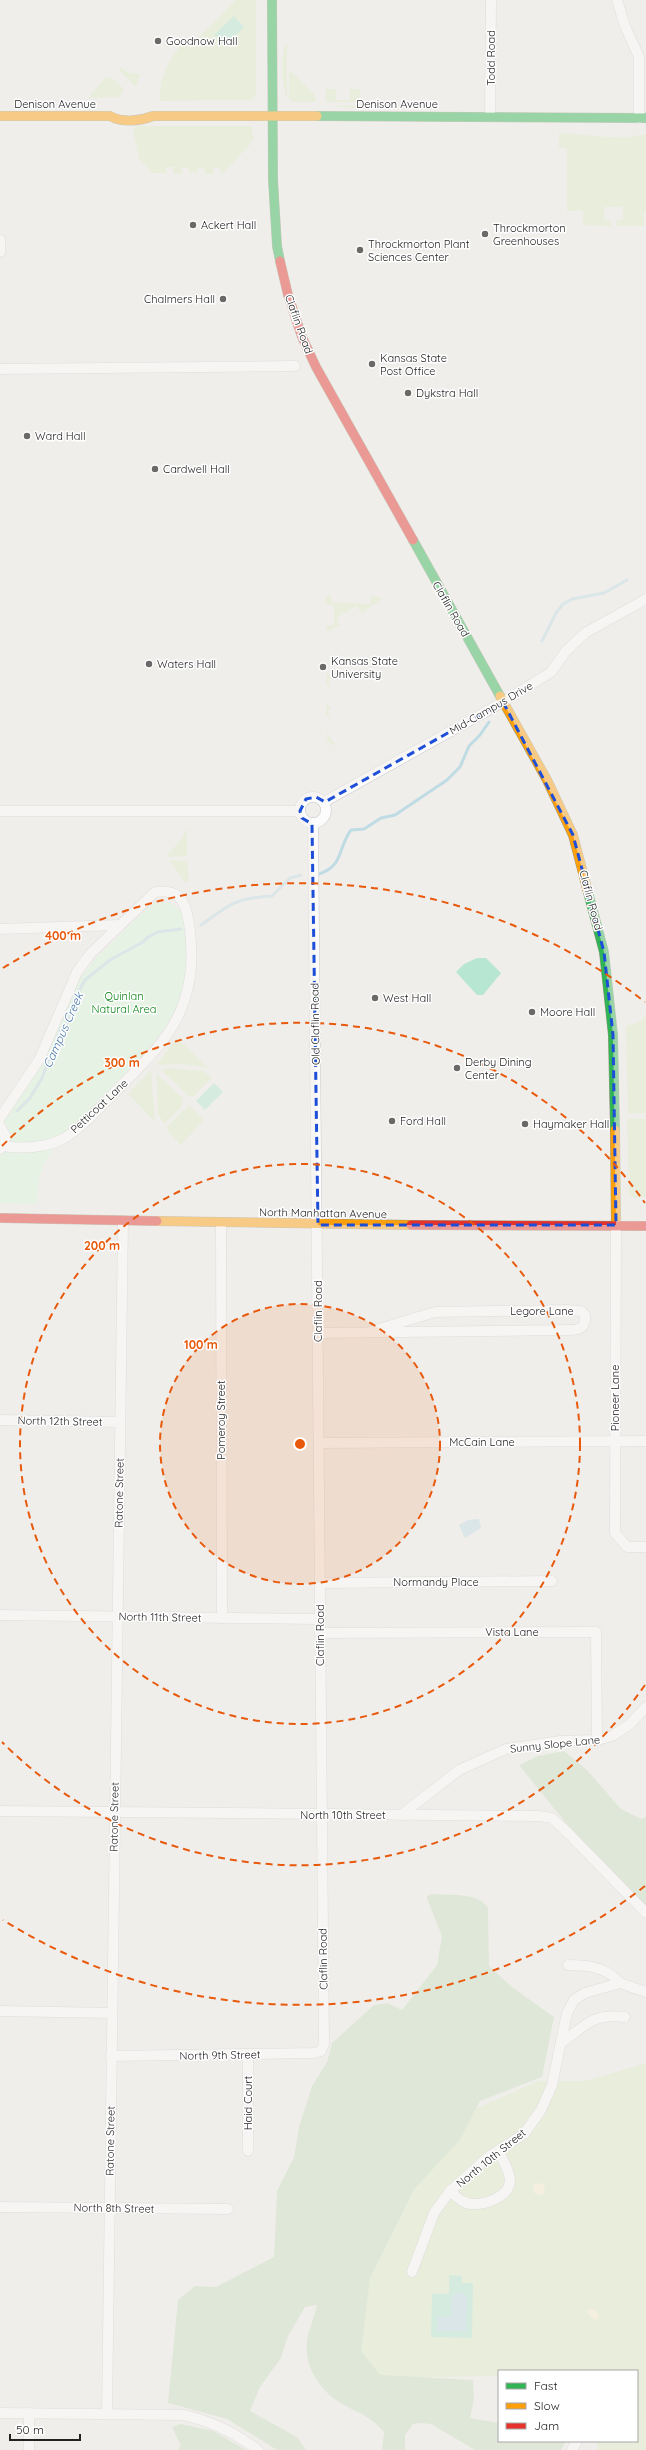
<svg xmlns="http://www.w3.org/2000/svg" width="646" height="2450" font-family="Quicksand,sans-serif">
<rect width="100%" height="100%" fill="#f0eeeb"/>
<g fill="#ddeccb">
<path d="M235,0H256V96L251,100L160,101C159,77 168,63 181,44L191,45Z"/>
<path d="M286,43L287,45V98C281,88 281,53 286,43Z"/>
<polygon points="119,66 129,73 140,74 136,87 120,71"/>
<polygon points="292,72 314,94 316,102 294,102 289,99 289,73"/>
<polygon points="106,77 112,78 124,89 120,97 88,98"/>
<polygon points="326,89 336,89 336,100 350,100 350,89 360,89 361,102 326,102"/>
<polygon points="369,105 355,108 330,106 332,106"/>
<polygon points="385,106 387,105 446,106 392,107"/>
<polygon points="136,126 251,126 254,140 223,173 220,173 220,168 214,168 213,174 205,174 204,168 198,168 197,173 189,173 189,168 182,168 182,174 173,174 173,167 166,167 166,173 152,173 139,159 133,130"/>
<path d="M559,133C582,134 604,138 628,137C634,137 639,134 646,134V211H644V226H616V221L623,220V207H604V220L611,221V226L583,225V211H567V148H559Z"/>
<polygon points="330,594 332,602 370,604 371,596 380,597 382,599 362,613 356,606 336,618 340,625 329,631 327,631 326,626 334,625 334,606 325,604 326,597"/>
<polygon points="327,672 331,678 328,680 331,688 326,685"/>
<polygon points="327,702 331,709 328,710 330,718 326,715"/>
<polygon points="327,732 335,744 335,746 327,741"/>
<polygon points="187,828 187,856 169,857 167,855 180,841"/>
<polygon points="169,860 187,861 189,881 185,882"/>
<polygon points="646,1016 646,1113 628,1114 626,1026 639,1022"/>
<polygon points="177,1038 208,1068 182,1064 156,1065"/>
<polygon points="170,1068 203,1071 212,1077 194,1096 188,1096 161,1070"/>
<polygon points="151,1070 155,1122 128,1094"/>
<polygon points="156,1073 183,1099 182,1106 164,1124 158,1113"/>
<polygon points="189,1105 204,1120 181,1145 168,1132 167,1127"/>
<polygon points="627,1119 646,1119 646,1197 634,1198 629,1195"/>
<polygon points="646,2063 646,2450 598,2450 597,2441 637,2441 637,2371 499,2371 499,2376 332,2379 390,2147 538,2081 585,2081"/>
</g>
<g fill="#cbdec1">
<polygon points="564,1751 587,1770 621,1809 641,1819 646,1817 646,1907 570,1828 519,1765 538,1756"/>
<path d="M431,1894C450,1896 477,1891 488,1908L489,1966L512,1987L554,2017L542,2077L480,2101L460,2140L414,2189L370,2278L361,2351L380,2375L473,2380L474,2399L470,2418L499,2423V2441H566L561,2450H475L431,2424L421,2423L413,2424L405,2435V2450H382L384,2432C373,2418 359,2413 344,2405C319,2392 301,2363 308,2334C311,2324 315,2315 317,2305L305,2307L288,2336L281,2358L260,2387L250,2411L297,2437L306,2450H277L227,2419L168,2403L178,2300L195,2286L216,2287L274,2257L277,2191L294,2157L299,2127L312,2086L327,2062L332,2043L374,2005L387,2003L402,2010L437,1965L442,1936L427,1899V1896Z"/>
<polygon points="181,2424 213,2431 246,2450 178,2450 181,2446 172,2427"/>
</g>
<g fill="#f8f0d0">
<circle cx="539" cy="2189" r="6"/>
<polygon points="590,2309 594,2309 599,2315 598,2320 593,2319 586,2311"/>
</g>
<path fill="#daf5da" d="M161,902L170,903L181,911C186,925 186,939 187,953C188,1012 157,1041 119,1080C98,1101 77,1123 57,1144C41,1163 38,1179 37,1204L0,1203V1117L29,1085L46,1053L81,977L94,960L141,914L153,904Z"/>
<g fill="#b7e6d2">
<polygon points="234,16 244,27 225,45 214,35"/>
<polygon points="477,958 486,958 501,973 483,995 477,995 456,972 464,964"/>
<polygon points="214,1083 223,1092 205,1110 196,1101"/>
<polygon points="449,2275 462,2276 462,2283 473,2283 472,2338 431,2337 432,2294 449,2294"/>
</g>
<g fill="#bfdbe3">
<polygon points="479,1519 481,1528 465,1538 459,1525 468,1520"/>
<polygon points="456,2293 463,2293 467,2298 466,2331 437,2331 438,2317 451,2317 451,2298"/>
</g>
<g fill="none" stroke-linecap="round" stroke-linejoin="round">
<g stroke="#bfdbe3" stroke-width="3">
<polyline points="542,641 556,613 563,604 572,599 604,593 627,580"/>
<path d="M319,874C344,866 338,847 351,830L364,829L381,818L395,815L447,780L460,767L469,746L480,735L489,722"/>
<path d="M201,925C230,904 235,898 272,896L290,878L301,875"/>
<polyline points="17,1111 30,1098 42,1078 61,1029 67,1023 75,998 85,980 110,960 143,942 148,937 158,932 181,929"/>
</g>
<g stroke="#c9c8c7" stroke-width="11">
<g id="street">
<polyline points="617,0 625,26 639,57 639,118"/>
<polyline points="490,116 491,0"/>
<polyline points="0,240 0,252"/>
<polyline points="0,369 295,366"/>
<circle cx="313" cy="810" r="13"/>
<polyline points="324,802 503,702 551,672 566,651 585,633 646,599"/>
<polyline points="0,811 300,811"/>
<polyline points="0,929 119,925"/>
<path d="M0,1118L39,1060L77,972L91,953L155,892C180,889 185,900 189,923C193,952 193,979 182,1007C169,1041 140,1066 115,1092C100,1107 84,1126 66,1137C49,1148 22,1149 3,1146"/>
<polyline points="0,1126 6,1137 0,1149"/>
<polyline points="221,1223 222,1618"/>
<polyline points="616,1225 615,1533 627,1547 646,1547"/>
<path d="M318,1333L569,1330C581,1330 586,1327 585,1315L581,1311L567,1310L435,1312L369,1332"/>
<polyline points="0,1420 120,1422"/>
<polyline points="319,1443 646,1441"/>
<polyline points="320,1583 552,1581"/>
<polyline points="0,1615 320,1619"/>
<polyline points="320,1633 596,1632 597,1740"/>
<polyline points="0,1811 539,1816 552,1818 568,1833 646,1913"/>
<polyline points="401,1815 459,1770 506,1749 560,1741 597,1740 612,1736 629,1725 646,1707"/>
<path d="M568,1965C588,1965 606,1967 620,1983"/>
<polyline points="0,2011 112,2013"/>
<path d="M561,2043C586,2025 593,2013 625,2017"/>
<polyline points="111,2056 314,2053 321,2051 324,2044 313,823"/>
<polyline points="248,2151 248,2054"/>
<path d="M450,2191C457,2197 462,2203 471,2204C485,2205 510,2197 510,2180C509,2169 503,2160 498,2151"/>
<polyline points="0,2207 228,2209"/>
<polyline points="412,2272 434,2213 450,2191 488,2157 524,2134 541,2110 552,2085 567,2013 574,2000 585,1993 620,1983 646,1992"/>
<path d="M0,2413L183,2415C212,2421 235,2433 258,2450"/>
<polyline points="29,2413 29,2450"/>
<polyline points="107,2413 123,1221"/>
<polyline points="572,2450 577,2441"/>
</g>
</g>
<g stroke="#999a82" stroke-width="10">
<g id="fast">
<polyline points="272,0 273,180 277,246 280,261"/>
<polyline points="317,116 646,118"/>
<polyline points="413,540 500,696"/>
<polyline points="588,892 604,952 613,1035 615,1130"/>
</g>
</g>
<g stroke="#999a82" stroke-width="10">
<g id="slow">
<path d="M0,116H110C122,123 140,121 153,116H317"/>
<polyline points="500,696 547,780 573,835 588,892"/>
<polyline points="615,1130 616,1225"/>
<polyline points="157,1221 411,1225"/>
</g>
</g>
<g stroke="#999a82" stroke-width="10">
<g id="jam">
<polyline points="280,261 288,295 302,337 316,367 413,540"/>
<polyline points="0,1218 157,1221"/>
<polyline points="411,1225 646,1226"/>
</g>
</g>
<use href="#street" stroke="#fdfcfc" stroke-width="10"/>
<use href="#fast" stroke="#30b455" stroke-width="9"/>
<use href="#slow" stroke="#ff9f0a" stroke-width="9"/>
<use href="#jam" stroke="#e5322d" stroke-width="9"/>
</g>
<path d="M0 0H646V2450H0ZM503,702L573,835L604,952L613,1035L616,1225H318L312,824L302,818L300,811L306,799L316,797L325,802Z" fill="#f0eeeb" fill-opacity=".55" fill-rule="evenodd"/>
<path fill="none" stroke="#1d4ed8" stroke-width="3" stroke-dasharray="8 5" stroke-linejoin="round" d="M503,702L573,835L604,952L613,1035L616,1225H318L312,824L302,818L300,811L306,799L316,797L325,802Z"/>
<circle cx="300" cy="1444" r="140" fill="#e8590c" fill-opacity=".12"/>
<g fill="none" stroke="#e8590c" stroke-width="2" stroke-dasharray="7 5">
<circle cx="300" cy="1444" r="140"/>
<circle cx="300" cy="1444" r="280"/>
<path d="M645 1685A421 421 0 0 1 2 1742M2 1146A421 421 0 0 1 645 1203"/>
<path d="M645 1886A561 561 0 0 1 3 1920M3 968A561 561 0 0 1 645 1002"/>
</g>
<g fill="#6a6968" stroke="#fff" stroke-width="1.5">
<circle cx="158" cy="41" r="4"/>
<circle cx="193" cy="225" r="4"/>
<circle cx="485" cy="234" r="4"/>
<circle cx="360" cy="250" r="4"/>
<circle cx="223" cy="299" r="4"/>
<circle cx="372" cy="364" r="4"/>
<circle cx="408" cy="393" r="4"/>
<circle cx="27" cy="436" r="4"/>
<circle cx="155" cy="469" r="4"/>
<circle cx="149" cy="664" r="4"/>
<circle cx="323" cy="667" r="4"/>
<circle cx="375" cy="998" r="4"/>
<circle cx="532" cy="1012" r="4"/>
<circle cx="457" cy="1068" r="4"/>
<circle cx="392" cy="1121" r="4"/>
<circle cx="525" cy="1124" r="4"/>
</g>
<g text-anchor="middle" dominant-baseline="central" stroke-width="3" stroke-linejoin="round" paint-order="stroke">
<g font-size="11" fill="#222" stroke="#fff" text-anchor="start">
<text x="166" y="41">Goodnow Hall</text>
<text x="201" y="225">Ackert Hall</text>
<text x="493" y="228">Throckmorton<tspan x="493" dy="13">Greenhouses</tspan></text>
<text x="368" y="244">Throckmorton Plant<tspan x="368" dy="13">Sciences Center</tspan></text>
<text x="215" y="299" text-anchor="end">Chalmers Hall</text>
<text x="380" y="358">Kansas State<tspan x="380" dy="13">Post Office</tspan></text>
<text x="416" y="393">Dykstra Hall</text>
<text x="35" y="436">Ward Hall</text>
<text x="163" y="469">Cardwell Hall</text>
<text x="331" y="661">Kansas State<tspan x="331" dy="13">University</tspan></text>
<text x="157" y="664">Waters Hall</text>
<text x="383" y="998">West Hall</text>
<text x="540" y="1012">Moore Hall</text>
<text x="465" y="1062">Derby Dining<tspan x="465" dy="13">Center</tspan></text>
<text x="400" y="1121">Ford Hall</text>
<text x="533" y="1124">Haymaker Hall</text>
</g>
<g font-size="11" fill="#222" stroke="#fff">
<text transform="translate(491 58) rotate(-90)">Todd Road</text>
<text x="55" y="104">Denison Avenue</text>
<text x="397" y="104">Denison Avenue</text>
<text transform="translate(299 324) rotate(70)">Claflin Road</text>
<text transform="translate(451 609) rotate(60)">Claflin Road</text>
<text transform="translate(491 708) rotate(-30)">Mid-Campus Drive</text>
<text transform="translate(591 900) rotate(75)">Claflin Road</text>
<text transform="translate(315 1024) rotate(-91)">Old Claflin Road</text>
<text transform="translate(99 1106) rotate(-43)">Petticoat Lane</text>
<text transform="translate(323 1213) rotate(1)">North Manhattan Avenue</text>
<text transform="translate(318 1311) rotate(-90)">Claflin Road</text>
<text x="542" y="1311">Legore Lane</text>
<text transform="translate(615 1398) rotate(-90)">Pioneer Lane</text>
<text transform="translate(221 1420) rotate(-90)">Pomeroy Street</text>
<text transform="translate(60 1421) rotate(1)">North 12th Street</text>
<text x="482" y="1442">McCain Lane</text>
<text transform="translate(119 1493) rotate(-89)">Ratone Street</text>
<text x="436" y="1582">Normandy Place</text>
<text transform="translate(160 1617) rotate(1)">North 11th Street</text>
<text x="512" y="1632">Vista Lane</text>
<text transform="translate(320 1635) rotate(-90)">Claflin Road</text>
<text transform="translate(555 1744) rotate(-6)">Sunny Slope Lane</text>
<text x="343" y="1815">North 10th Street</text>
<text transform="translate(114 1817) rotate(-89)">Ratone Street</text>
<text transform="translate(323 1959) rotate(-91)">Claflin Road</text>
<text transform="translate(220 2055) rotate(-1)">North 9th Street</text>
<text transform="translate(248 2103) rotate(-90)">Haid Court</text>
<text transform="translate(110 2141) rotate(-89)">Ratone Street</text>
<text transform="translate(491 2158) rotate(-39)">North 10th Street</text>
<text transform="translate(114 2208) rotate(1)">North 8th Street</text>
</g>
<g font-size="11" fill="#0c8416" stroke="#fff">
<text x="124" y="996">Quinlan<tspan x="124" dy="13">Natural Area</tspan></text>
</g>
<g font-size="12" font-style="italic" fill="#4a7aab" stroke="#fff">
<text transform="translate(63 1030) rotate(-66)">Campus Creek</text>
</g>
</g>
<circle cx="300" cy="1444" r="6" fill="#e8590c" stroke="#fff" stroke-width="2"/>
<g font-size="12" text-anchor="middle" font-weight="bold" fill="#e8590c" stroke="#fff" stroke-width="3" stroke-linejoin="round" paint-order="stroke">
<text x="63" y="940">400 m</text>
<text x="122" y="1067">300 m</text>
<text x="102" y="1250">200 m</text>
<text x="201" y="1349">100 m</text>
</g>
<rect x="498" y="2370" width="140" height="72" fill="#ffffff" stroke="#a7a7a7"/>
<rect x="506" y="2383" width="20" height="6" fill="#30b455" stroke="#a7a7a7"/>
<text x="534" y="2390" font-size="12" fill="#222222">Fast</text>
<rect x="506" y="2403" width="20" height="6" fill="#ff9f0a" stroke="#a7a7a7"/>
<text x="534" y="2410" font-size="12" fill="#222222">Slow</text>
<rect x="506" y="2423" width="20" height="6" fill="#e5322d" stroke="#a7a7a7"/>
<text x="534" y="2430" font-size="12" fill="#222222">Jam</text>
<path d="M10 2434v6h70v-6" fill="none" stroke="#222222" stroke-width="2"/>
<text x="16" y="2434" font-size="12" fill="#222222" stroke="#ffffff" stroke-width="3" paint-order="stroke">50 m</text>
</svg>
